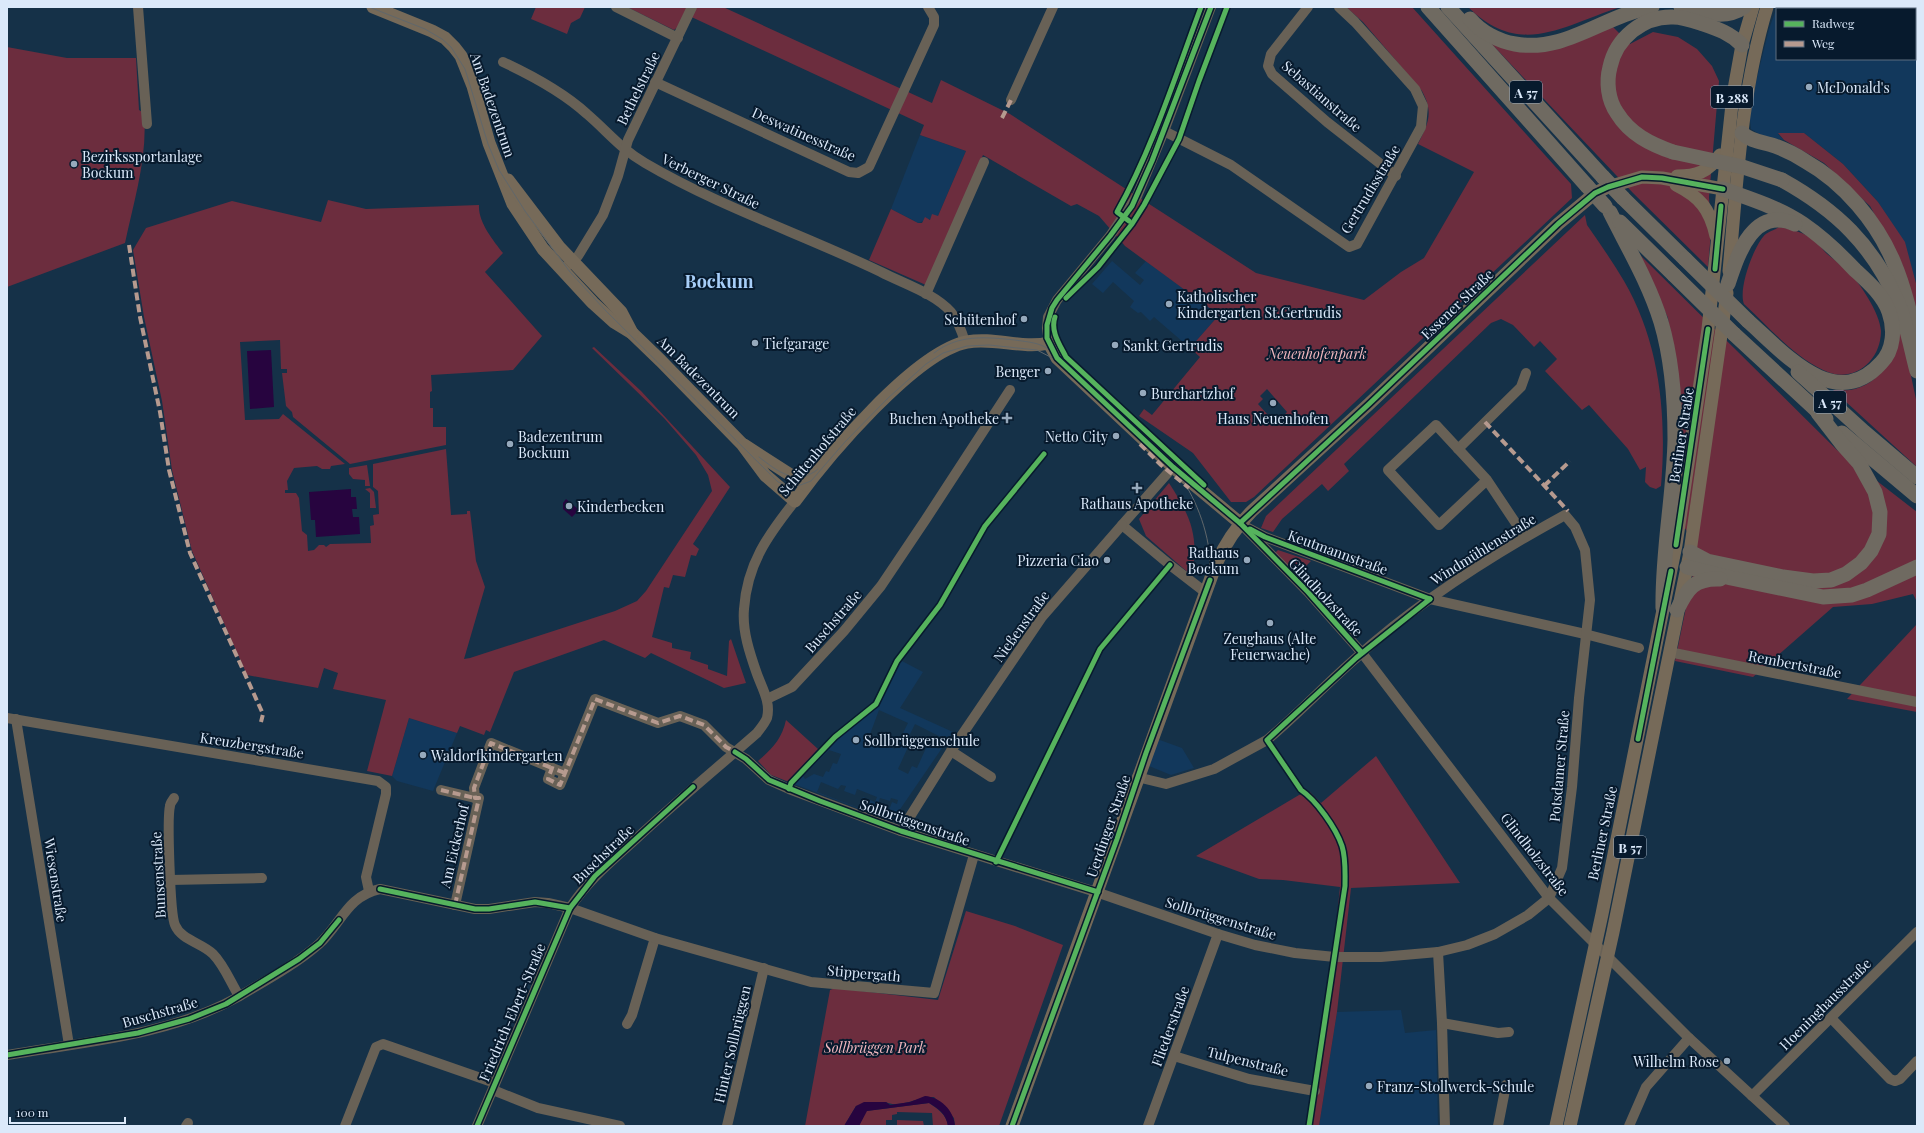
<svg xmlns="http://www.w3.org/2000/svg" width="1924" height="1133" font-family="'Playfair Display',serif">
<rect width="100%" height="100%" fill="#153148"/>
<g fill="#12385c" fill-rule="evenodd">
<path d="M1777,7H1917V287L1904,242L1878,202L1843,164L1804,133L1778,134L1784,140L1764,137L1751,129L1749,110L1769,29ZM1777,9H1915V59H1777Z"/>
<polygon points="920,135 966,151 938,216 918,223 891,209"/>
<polygon points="1112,261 1140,285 1144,280 1135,273 1146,261 1219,315 1190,348 1154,317 1150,321 1141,312 1138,313 1130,307 1134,301 1113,282 1103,293 1092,284"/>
<path d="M900,660L923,672L900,708L953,732L892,821L794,784L837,739L877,706ZM879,710L908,723L895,749L869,737ZM915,724L943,738L939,749L924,743L922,746L926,748L917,768L912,766L908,774L898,769L908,747L903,744L906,736L918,740L909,736ZM829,750L841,754L837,764L833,763L829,772L826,771L823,777L814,774L805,779L803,776ZM821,782L838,789L841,785L846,786L844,791L855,795L857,789L877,797L875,802L863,797L859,808L817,792ZM880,798L890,801L891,798L898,800L897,804L892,802L888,813L876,810Z"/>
<polygon points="409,718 457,733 433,791 397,781 392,776"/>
<polygon points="1157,739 1182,748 1194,768 1171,775 1149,766"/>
<polygon points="1401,1010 1405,1033 1436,1030 1438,1126 1319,1126 1337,1012"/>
</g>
<g fill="#6c2d3e" fill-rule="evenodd">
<polygon points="536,7 585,7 580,18 571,23 567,34 531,19"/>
<path d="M627,7H723L932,103L941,80L1010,114L1256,273L1364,300L1401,272L1424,258L1474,172L1418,144C1428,124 1434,113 1422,91L1363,22L1346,7H1412L1571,184L1572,198L1254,497L1246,502H1231L1193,453L1139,416L1144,409L1152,415L1200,357L1190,348L1219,315L1125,246L1099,216L1077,204L1071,206L983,155L926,285L869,260L891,209L918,223H922L925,217L930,220L932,214L938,216L966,151L920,135L924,125L685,14L679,26L674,30ZM1267,389L1287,412L1276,424L1258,404L1263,399L1260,396Z"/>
<path d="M1468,7H1621C1563,25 1521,59 1468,7Z"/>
<polygon points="1611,25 1630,44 1653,32 1678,37 1697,49 1712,66 1719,81 1709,197 1711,232 1708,267 1633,193 1486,38 1507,48"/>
<path d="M7,47L67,58H136L139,110L144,113C148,156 134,201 125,243L7,287Z"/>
<polygon points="1778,133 1804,133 1843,164 1878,202 1905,242 1917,287 1917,324 1902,264 1870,206 1824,163 1784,140"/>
<path d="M328,200L366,209L479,205C478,222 493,240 503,253L485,272L542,336L513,370L431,375L432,391L430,392V408H433V427H446V445L350,464L293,417L292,412L286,406L282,373H287V369H281L280,340L240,342L245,420L279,419L283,414L345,464L331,466L330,469H322L317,466L294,468L287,481L288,490H285V493H296L299,498L302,531L307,535L308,551L314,550L319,545H324L326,547L330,544L371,543L370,526L374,525L373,515L379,514L378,491L373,487V464L446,449L451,515L467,514V511H470L476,561L485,587L464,659L470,658L615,611L637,601L646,591L712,491L708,475L696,455L664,418L592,348L594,347L641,391L730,487L693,544L699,549L696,556L691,555L685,577L673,575L669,588L664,587L652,637L672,643V648L691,652L690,659L708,665V669L727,676L729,641L731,639L746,683L724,688L651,653L645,658L604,640L514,672L490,732L486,730L484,735L460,726L457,733L409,718L392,776L367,771L386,700L333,689L338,673L324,668L318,688L247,675L192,551L172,470L162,401L144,317L133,250L146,228L232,201L321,222Z"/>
<path d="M1585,215L1587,225C1600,244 1613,262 1624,281C1660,343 1667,416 1661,486L1656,489L1650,487L1645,482L1646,467L1640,470L1628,449L1589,405L1582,410L1545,371L1557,359L1540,341L1534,347L1513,325L1501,319L1491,323L1344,464L1349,471L1328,491L1322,484L1282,519L1273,532L1261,528L1266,516Z"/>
<path d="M1779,227C1792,229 1805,233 1816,241C1820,245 1822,249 1826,253C1833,259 1840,264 1847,270C1860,283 1880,313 1881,331C1881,362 1852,385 1823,370C1792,355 1769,327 1744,304C1738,289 1753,249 1763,237C1766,232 1775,230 1779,227Z"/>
<polygon points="1639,254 1837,450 1917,512 1917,602 1913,594 1872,604 1833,607 1753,677 1675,661 1698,549 1673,509 1682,438 1668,318"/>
<path d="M1900,324L1917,404V467L1833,390C1840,390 1848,391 1855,389C1887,380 1892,352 1900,324Z"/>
<polygon points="367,465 370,486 365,486 365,480 353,479 349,474 349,468"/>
<path d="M1169,483C1191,517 1199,535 1192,576L1146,536L1139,519Z"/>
<polygon points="370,488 374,492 376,508 370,508 370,493 365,489"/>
<polygon points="1278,550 1311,561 1296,576 1275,553"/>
<polygon points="1917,624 1917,712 1847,699"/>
<path d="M786,720L818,749L789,782L771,775L758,761C772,749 782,739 786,720Z"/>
<polygon points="1376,756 1460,883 1351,888 1337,1012 1319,1126 1306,1126 1332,964 1340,887 1283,880 1259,879 1196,856 1299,795 1310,792 1321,803"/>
<path d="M966,911L1015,926L1063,945L999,1126H955L954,1118L934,1097C920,1096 898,1109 886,1102L856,1106L844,1126H805L830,990L835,988L938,1000Z"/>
<path d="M929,1103C939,1110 946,1114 948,1126H933L932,1113L897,1112V1114L892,1115V1120H886V1126H859L866,1111Z"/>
<polygon points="897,1120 923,1121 924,1126 897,1126"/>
</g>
<g fill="#27043f">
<polygon points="271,350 274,407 250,409 247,351"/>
<polygon points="351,489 351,497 356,497 357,509 352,509 353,517 359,517 360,534 316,537 315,520 311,520 309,492"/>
<polygon points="566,499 579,510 572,517 563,509 563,503"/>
<path d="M925,1096C940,1097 954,1110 955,1126H948C946,1114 939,1109 929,1103L867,1111L859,1126H844L856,1106L864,1102H886L890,1105L910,1102Z"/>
</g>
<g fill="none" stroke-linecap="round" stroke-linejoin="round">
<g stroke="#686156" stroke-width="10">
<polyline points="138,7 147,124"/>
<polyline points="616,7 678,38"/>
<polyline points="1308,7 1271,54 1268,66 1272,74 1327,122 1396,176"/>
<polyline points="1888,7 1891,9"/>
<polyline points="1915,26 1917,28"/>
<path d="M503,62C533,76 563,92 587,114C607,131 622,150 645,163C720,207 802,234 881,272C904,284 934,293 951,312C958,321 962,332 965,342"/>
<polyline points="655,82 849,172 858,173 869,167 934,25 934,17 928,7"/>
<polyline points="1011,100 1053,7"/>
<polyline points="1164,131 1231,165 1349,247 1357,244 1421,127 1423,106 1415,89 1355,22 1339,7"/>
<polyline points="568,265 578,256 603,215 618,176 628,140 692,7"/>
<polyline points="926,294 984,162"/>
<polyline points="1049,343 1047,328 1048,317 1057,300 1110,236 1137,196 1164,131 1211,7"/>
<polyline points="1458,449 1521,387 1526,373"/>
<polyline points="1173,467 1122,525 1170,565 1205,592"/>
<polyline points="1487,480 1439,525 1388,470 1436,425 1487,480 1525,537"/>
<polyline points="1240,523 1308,592 1362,653 1549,898 1689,1038 1785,1126"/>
<polyline points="1246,527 1265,537 1430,599 1585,634 1639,648"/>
<polyline points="1669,652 1917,702"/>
<polyline points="767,699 792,687 844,631 881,586 926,519 1010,390"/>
<polyline points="7,718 378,781 386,787 386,794 366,877 369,891"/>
<polyline points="16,719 69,1045"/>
<polyline points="951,751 991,777"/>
<path d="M565,773L552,768L548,779L560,785L565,773L595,699L658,723L680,716L704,725L726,747L746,759L769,780L789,789L901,831L1099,893L1218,934L1255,945L1295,953L1335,957H1381L1438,952L1467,945L1495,934L1528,915L1549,898L1562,868L1572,787L1579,698L1590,600L1585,550L1575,527L1565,515C1492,555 1418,602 1356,658C1325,685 1298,714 1267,740L1214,769L1166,784L1137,777"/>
<polyline points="441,790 475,798"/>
<path d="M174,798C173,800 170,803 170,806C167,818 170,914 175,925C181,940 202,943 213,954C224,965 231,983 239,996"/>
<polyline points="901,831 951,751 1042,617 1122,525"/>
<polyline points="170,880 262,878"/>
<polyline points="455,905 479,798 475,798 474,788 491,743 552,768"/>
<polyline points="1438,952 1442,1023 1445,1126"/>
<polyline points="1831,1018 1890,1079 1895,1081 1900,1079 1917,1061"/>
<polyline points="1442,1023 1498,1033 1509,1032"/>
<polyline points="627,1024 632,1015 655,938"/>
<path d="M7,1055C84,1042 168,1036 238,997C265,981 295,965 319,944C341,924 347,896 380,889L475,909H489L535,902L548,903L570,908L655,938L811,982L934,993L974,855"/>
<polyline points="1174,1056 1249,1079 1315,1091"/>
<polyline points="493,1090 538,1108 620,1126"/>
<polyline points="1752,1096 1917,932"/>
<polyline points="186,1126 188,1123"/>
<polyline points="345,1126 376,1047 383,1044 495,1083"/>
<path d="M477,1126L570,908C588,880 613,860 637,838C676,802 717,768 757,733C760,729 765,723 767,718C771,702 762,688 757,674C750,654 742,631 744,609C747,564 768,535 795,501"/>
<polyline points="727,1126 764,968"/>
<polyline points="1148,1126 1218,934"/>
<polyline points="1498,1126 1506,1085"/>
<polyline points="1629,1126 1646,1087 1689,1038"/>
</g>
<g stroke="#766a59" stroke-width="13">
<path d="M373,7L432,31L445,38L454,47L461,56L473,86L489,143L513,204L543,249L593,303L614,322L632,333L661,361L742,444L765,475L795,501C827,457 915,352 967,342C994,337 1022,349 1049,343L1057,358L1173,467L1240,523"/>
<path d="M1677,176C1697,176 1708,172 1720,155"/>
<polyline points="508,180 559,247 621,312 632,333"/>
<path d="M1676,185C1700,197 1710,209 1716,236"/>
<path d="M1729,271C1737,182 1741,93 1767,7"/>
<polyline points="744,445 806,485"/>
<path d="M1012,1126L1216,564C1225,544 1236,527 1252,511L1369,404L1558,224L1595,193L1608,187L1642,177L1662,178L1723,189"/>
<polyline points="1556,1126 1602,914 1676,545 1708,329 1733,95 1742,45 1753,7"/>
<polyline points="1570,1126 1613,932 1690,552 1727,293"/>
</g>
<g stroke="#6f6a61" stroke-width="15">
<polyline points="1428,7 1587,186"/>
<polyline points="1448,7 1603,177"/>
<path d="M1681,7C1703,11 1723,21 1744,7"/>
<path d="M1470,19C1481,32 1498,41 1515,44C1566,53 1604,15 1652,7"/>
<path d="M1742,133C1751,142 1764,142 1775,146C1786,150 1796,155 1805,161C1844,183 1877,222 1894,263C1905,289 1911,317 1917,345"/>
<path d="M1673,152C1650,144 1630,134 1617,113C1608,100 1606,82 1610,67C1616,38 1643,16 1673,17C1683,17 1694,21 1703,24C1718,29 1730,33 1742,45"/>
<path d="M1782,180C1836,210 1873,245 1898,303C1907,324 1911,349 1917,371"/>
<path d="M1723,189C1750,199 1778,207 1803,224C1822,237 1839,253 1855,270C1868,282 1883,295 1889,312C1895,329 1894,350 1881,363C1835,414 1783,352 1748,321"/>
<polyline points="1623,198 1685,259"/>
<path d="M1610,212C1628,248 1649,283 1661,322C1672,359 1675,399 1675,439C1674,495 1662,551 1663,608"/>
<polyline points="1620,222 1674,275"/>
<path d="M1728,284C1738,254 1753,206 1795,224"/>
<polyline points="1734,334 1826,419"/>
<polyline points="1798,372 1864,432 1917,477"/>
<polyline points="1842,433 1917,496"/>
<polyline points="1690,552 1707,561 1783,577 1813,581 1831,580 1846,574 1861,563 1871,551 1879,534 1880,512 1875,492 1859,463 1842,444 1818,413"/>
<polyline points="1687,567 1731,578 1823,597 1852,595 1867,590 1917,567"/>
<path d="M1677,610C1687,589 1694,578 1720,579"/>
</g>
<g stroke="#60676b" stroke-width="1">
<path d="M369,7L425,29L442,39L451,47L465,69L488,144L499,170L525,211L570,272L606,311L778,482L795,487L811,481L844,443L887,399L926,364L943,353L967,346L989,345L1037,350L1056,360L1180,477C1197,499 1211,539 1210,567C1209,574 1207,581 1205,588L1011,1126"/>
<path d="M1051,351C1043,333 1046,315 1055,298L1109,234L1132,200L1162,131L1209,7"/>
<path d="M934,353C958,334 986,337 1015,340C1027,342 1039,342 1050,350"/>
<path d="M759,457C777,471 797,487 818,469"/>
</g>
<g stroke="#6f6a61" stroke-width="15">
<polyline points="1673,152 1743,167 1782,180"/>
<polyline points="1603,177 1623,198"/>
<polyline points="1587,186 1605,206"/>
<polyline points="1685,259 1748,321"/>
<polyline points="1674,275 1734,334"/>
</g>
<g stroke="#b69a8f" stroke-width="4" stroke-dasharray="8 4" stroke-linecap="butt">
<polyline points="1002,118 1011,100"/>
<polyline points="129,245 140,317 160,412 169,470 190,553 263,714 261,722"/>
<polyline points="1485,422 1568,511"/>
<polyline points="1140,444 1161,465 1189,488"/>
<polyline points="1544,486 1570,461"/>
<polyline points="565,773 552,768 548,779 560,785 565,773 595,699 658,723 680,716 704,725 726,747 735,752"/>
<polyline points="441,790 475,798"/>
<polyline points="455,905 479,798 475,798 474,788 491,743 552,768"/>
</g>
<g stroke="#071a2d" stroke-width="8">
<g id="cycleway">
<polyline points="1211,7 1152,161 1132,206 1110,236 1057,300 1052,308 1047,325 1047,338 1057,358 1173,467 1240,523 1308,592 1362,653"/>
<path d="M1129,221L1117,212C1152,150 1176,74 1201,7"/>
<polyline points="1715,269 1721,206"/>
<polyline points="1066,298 1098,267 1132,224 1144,205 1179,139 1199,81 1227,7"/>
<path d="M1055,317C1050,331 1060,345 1066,357L1204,485"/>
<polyline points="1240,523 1369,404 1558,224 1595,193 1608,187 1642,177 1662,178 1723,189"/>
<polyline points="1250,529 1265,537 1430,599"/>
<polyline points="1676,545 1708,329"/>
<polyline points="1638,739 1671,571"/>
<polyline points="735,752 746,759 769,780 820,801 901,831 1098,892"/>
<polyline points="789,789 791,783 835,737 876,704 897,661 940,605 985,526 1044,454"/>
<polyline points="996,862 1100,649 1170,565"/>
<polyline points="380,889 475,909 489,909 535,902 570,908"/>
<polyline points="7,1055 138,1033 189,1019 226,1004 299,959 320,943 339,920"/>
<polyline points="477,1126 570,908 595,876 693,787"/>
<polyline points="1012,1126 1117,839 1146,753 1210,580"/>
<path d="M1309,1126L1345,886C1345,873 1346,859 1342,846C1336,828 1316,800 1301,790L1267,740L1356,658L1430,599"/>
</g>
</g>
<use href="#cycleway" stroke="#56b35d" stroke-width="5"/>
</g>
<g fill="#96a9bc" stroke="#071a2d" stroke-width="1.5">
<circle cx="1809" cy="87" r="4"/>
<circle cx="74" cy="164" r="4"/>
<circle cx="1169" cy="304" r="4"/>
<circle cx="1024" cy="319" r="4"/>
<circle cx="755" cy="343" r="4"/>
<circle cx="1115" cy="345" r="4"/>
<circle cx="1048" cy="371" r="4"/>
<circle cx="1143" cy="393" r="4"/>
<circle cx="1273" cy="403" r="4"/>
<path d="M1005 412h4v4h4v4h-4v4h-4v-4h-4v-4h4z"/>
<circle cx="1116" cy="436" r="4"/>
<circle cx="510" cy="444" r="4"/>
<path d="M1135 482h4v4h4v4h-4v4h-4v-4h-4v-4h4z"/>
<circle cx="569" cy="506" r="4"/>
<circle cx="1107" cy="560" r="4"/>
<circle cx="1247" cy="560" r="4"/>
<circle cx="1270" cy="623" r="4"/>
<circle cx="856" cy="740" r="4"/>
<circle cx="423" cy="755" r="4"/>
<circle cx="1727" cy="1061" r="4"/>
<circle cx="1369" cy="1086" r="4"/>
</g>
<g text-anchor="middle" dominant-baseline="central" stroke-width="4" stroke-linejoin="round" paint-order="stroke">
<g fill="#071a2d" stroke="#9babbc" stroke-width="1">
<rect x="1510" y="81" width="32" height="22" rx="3"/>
<rect x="1711" y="86" width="42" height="22" rx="3"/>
<rect x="1814" y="391" width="32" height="22" rx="3"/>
<rect x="1614" y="836" width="32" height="22" rx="3"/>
</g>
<g font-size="13" font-weight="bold" fill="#dbe9fa">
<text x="1526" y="92">A 57</text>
<text x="1732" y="97">B 288</text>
<text x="1830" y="402">A 57</text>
<text x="1630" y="847">B 57</text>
</g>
<g font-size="14" fill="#dbe9fa" stroke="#071a2d" text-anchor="start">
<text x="1817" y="87">McDonald's</text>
<text x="82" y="156">Bezirkssportanlage<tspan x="82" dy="16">Bockum</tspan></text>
<text x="1177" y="296">Katholischer<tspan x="1177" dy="16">Kindergarten St.Gertrudis</tspan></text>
<text x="1016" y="319" text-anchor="end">Schütenhof</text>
<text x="763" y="343">Tiefgarage</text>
<text x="1123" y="345">Sankt Gertrudis</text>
<text x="1040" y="371" text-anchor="end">Benger</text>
<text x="1151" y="393">Burchartzhof</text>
<text x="999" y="418" text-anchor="end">Buchen Apotheke</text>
<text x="1273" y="418" text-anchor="middle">Haus Neuenhofen</text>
<text x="518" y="436">Badezentrum<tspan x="518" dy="16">Bockum</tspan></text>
<text x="1108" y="436" text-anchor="end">Netto City</text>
<text x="1137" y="503" text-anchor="middle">Rathaus Apotheke</text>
<text x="577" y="506">Kinderbecken</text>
<text x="1239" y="552" text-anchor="end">Rathaus<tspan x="1239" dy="16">Bockum</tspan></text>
<text x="1099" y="560" text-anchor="end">Pizzeria Ciao</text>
<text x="1270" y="638" text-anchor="middle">Zeughaus (Alte<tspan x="1270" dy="16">Feuerwache)</tspan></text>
<text x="864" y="740">Sollbrüggenschule</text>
<text x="431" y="755">Waldorfkindergarten</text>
<text x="1719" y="1061" text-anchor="end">Wilhelm Rose</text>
<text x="1377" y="1086">Franz-Stollwerck-Schule</text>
</g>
<g font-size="14" fill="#dbe9fa" stroke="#071a2d">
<text transform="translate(638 88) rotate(-64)">Bethelstraße</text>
<text transform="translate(1322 96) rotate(41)">Sebastianstraße</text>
<text transform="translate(493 105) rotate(71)">Am Badezentrum</text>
<text transform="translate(804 134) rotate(24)">Deswatinesstraße</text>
<text transform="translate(711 181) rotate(26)">Verberger Straße</text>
<text transform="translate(1370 189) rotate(-59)">Gertrudisstraße</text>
<text transform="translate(1457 304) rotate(-44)">Essener Straße</text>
<text transform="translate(699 377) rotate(45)">Am Badezentrum</text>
<text transform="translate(1681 435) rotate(-81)">Berliner Straße</text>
<text transform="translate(817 451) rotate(-50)">Schütenhofstraße</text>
<text transform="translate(1483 549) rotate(-32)">Windmühlenstraße</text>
<text transform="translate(1338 552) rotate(20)">Keutmannstraße</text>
<text transform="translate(1326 597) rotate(47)">Glindholzstraße</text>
<text transform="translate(833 621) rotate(-49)">Buschstraße</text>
<text transform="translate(1021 626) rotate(-54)">Nießenstraße</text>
<text transform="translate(1795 664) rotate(11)">Rembertstraße</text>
<text transform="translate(252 745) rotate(9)">Kreuzbergstraße</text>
<text transform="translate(1559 766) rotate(-85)">Potsdamer Straße</text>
<text transform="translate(915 822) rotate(19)">Sollbrüggenstraße</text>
<text transform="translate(1108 826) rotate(-71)">Uerdinger Straße</text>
<text transform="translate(1602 833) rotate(-78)">Berliner Straße</text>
<text transform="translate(454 846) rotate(-77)">Am Eickerhof</text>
<text transform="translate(603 854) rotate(-44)">Buschstraße</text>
<text transform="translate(1535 854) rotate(52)">Glindholzstraße</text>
<text transform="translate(158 875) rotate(-93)">Bunsenstraße</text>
<text transform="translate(56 880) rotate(81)">Wiesenstraße</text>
<text transform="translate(1221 918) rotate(17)">Sollbrüggenstraße</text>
<text transform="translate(864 973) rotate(5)">Stippergath</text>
<text transform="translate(1825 1004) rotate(-45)">Hoeninghausstraße</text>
<text transform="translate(160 1012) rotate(-16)">Buschstraße</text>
<text transform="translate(512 1012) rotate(-67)">Friedrich-Ebert-Straße</text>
<text transform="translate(1170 1026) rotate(-70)">Fliederstraße</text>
<text transform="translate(732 1044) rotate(-77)">Hinter Sollbrüggen</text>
<text transform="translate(1248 1061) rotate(14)">Tulpenstraße</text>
</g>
<g font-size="14" font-style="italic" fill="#f1b7be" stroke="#071a2d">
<text x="1317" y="353">Neuenhofenpark</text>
<text x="875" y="1047">Sollbrüggen Park</text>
</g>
<g font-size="18" font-weight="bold" fill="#a7cef8" stroke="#071a2d">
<text x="719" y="281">Bockum</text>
</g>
</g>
<rect width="1924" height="1133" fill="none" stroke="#dbe9fa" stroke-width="16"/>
<rect x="1776" y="8" width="140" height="52" fill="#071a2d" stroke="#5c6d7f"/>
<rect x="1784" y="21" width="20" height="6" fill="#56b35d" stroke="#5c6d7f"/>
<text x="1812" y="28" font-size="12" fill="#dbe9fa">Radweg</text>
<rect x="1784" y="41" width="20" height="6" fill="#b69a8f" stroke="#5c6d7f"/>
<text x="1812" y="48" font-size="12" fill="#dbe9fa">Weg</text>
<path d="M10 1117v6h115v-6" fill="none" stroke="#dbe9fa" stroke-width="2"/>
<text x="16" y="1117" font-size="12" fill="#dbe9fa" stroke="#071a2d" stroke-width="3" paint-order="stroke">100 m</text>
</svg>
